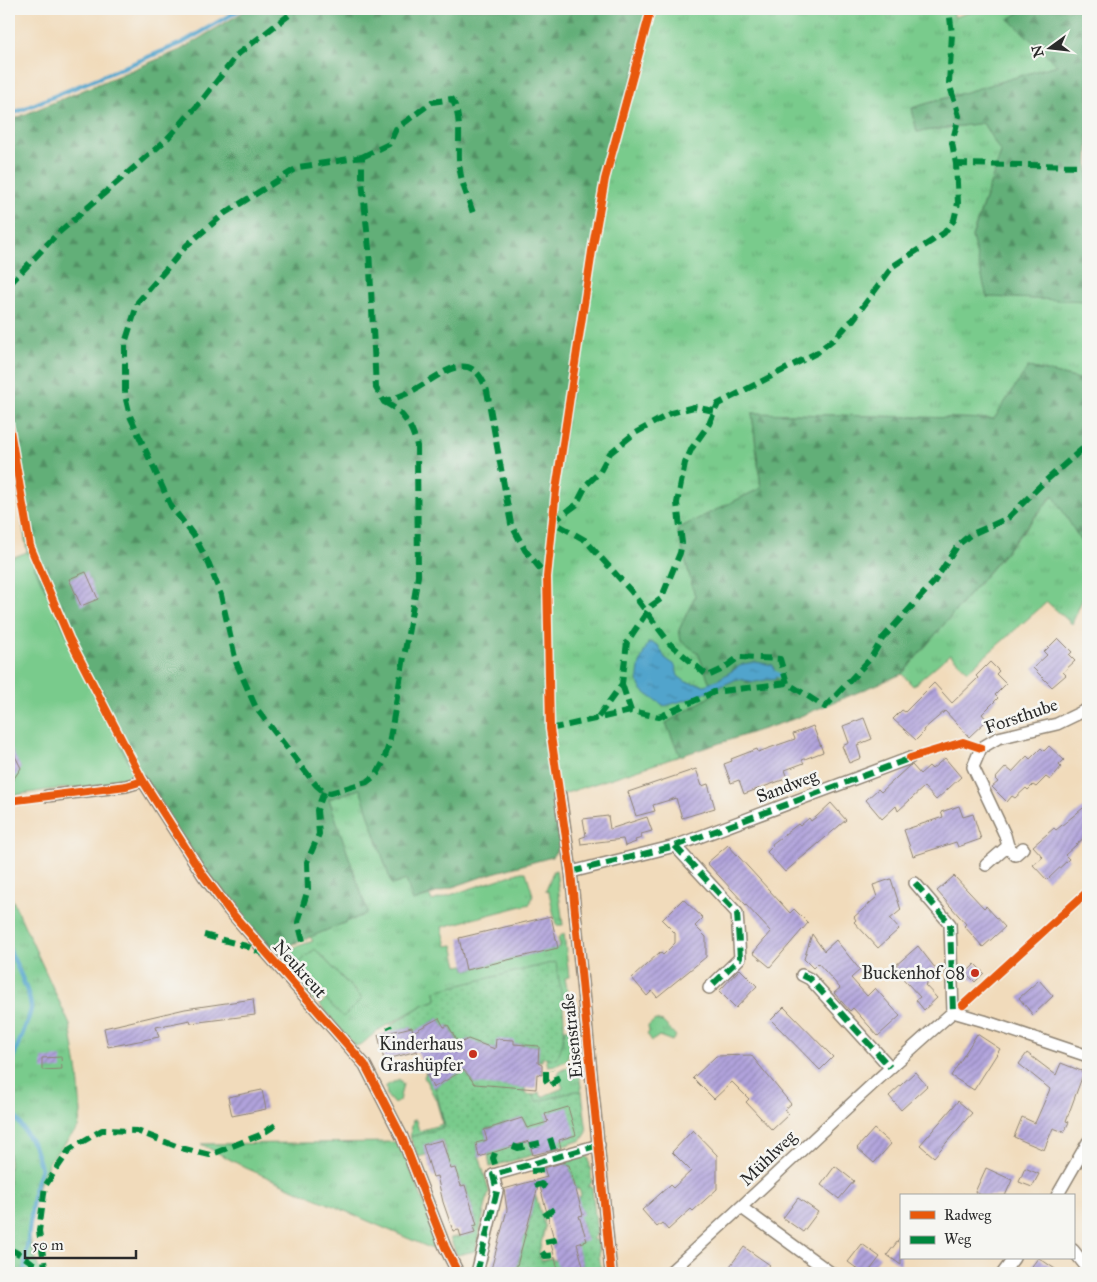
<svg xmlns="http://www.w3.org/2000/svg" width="1097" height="1282" font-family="'IM FELL Great Primer',serif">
<defs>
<pattern id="grass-tufts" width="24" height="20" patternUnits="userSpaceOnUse" patternTransform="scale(1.25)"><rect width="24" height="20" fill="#79cb8c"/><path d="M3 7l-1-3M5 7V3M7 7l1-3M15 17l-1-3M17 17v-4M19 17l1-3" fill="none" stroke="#69ae79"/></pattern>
<pattern id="forest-firs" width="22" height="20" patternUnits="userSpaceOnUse" patternTransform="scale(1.25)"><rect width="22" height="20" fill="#62af78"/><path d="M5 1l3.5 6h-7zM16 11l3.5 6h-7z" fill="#518f63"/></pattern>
<pattern id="garden-dots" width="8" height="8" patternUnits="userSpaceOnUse" patternTransform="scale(1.25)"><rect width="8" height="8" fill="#79cb8c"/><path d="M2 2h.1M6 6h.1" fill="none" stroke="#69ae79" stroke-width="1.8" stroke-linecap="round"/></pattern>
<pattern id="water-ripples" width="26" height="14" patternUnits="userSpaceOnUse" patternTransform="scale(1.25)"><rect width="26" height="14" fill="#51a4cc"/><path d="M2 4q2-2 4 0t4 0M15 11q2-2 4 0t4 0" fill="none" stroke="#4386a6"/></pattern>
<pattern id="building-hatch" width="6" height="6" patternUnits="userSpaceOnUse" patternTransform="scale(1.25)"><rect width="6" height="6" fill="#b1a3dc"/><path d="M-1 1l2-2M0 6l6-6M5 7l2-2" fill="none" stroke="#9085b3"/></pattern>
</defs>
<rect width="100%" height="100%" fill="#f6f6f2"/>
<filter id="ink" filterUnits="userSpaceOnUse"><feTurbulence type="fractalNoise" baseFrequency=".02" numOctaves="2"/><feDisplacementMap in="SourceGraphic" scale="10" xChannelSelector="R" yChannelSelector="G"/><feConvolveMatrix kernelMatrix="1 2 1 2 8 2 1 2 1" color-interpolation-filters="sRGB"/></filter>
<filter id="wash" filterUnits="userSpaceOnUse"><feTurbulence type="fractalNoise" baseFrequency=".0096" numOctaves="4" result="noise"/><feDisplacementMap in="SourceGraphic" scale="20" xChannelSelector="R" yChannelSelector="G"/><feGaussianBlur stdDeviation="1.12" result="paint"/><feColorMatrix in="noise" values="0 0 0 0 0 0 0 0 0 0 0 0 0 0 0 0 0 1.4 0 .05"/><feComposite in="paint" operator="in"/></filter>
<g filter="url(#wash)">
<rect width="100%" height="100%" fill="#f1dbbb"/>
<g fill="url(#grass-tufts)" stroke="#527b5c">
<polygon points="651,9 954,9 954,17 982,9 1025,9 1010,19 1058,65 912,108 917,132 983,123 1001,153 972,236 987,297 1088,301 1088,381 1028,367 994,419 752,413 761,488 677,529 695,596 679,630 698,653 714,694 666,723 680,756 560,795 554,770 550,729 547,577 556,490 592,251 605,179"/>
<polygon points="1054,495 1088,553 1088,586 1072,624 1047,602 968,671 950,654 913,686 902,674"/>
<polygon points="360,788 392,885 406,880 413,901 430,896 432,901 521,872 526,872 533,895 530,904 442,927 447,946 453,945 458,966 465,965 466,970 560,947 558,938 564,933 569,977 565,978 568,996 571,996 571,1001 561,1002 556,962 435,991 436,1000 423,1005 377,1031 362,1044 355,1046 320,1005 326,999 343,1017 362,998 315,949 296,967 321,994 314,1001 275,954 313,941 310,937 368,913 329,799"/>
<polygon points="556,870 563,925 556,925 549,892 546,891 553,871"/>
<polygon points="9,892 70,1025 78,1074 81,1113 78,1128 50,1160 34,1197 29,1222 31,1244 40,1273 9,1273"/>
<polygon points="655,1020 663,1022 676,1036 672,1041 659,1036 652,1041 647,1034 649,1032 648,1026"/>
<path d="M575,1028C576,1039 569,1049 567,1060L557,1065L548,1066L546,1058L565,1033L564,1029Z"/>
<polygon points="568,1067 579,1074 582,1093 576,1091 536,1102 534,1095 539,1092 542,1097 563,1088 558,1075 560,1071"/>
<polygon points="426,1072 439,1095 437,1099 445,1127 410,1137 413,1120 416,1120 419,1131 443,1124 436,1100 424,1077"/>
<polygon points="399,1079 403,1084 399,1101 394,1104 387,1096 386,1086"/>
<polygon points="400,1142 444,1254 246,1168 201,1144"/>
</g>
<g fill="url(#forest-firs)" stroke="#466d52">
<polygon points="248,9 651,9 605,179 592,251 556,490 547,577 550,729 554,770 566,838 552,857 493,873 413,901 406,880 392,885 360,789 329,799 368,913 267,955 138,782 27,552 9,435 9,121 180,50"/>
<polygon points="1025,9 1088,9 1088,301 987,297 972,237 1001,153 983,123 917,132 912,108 1057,65 1009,19"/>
<polygon points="1028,367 1088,381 1088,553 1053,495 902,674 791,720 680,756 666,723 714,694 698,653 681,641 679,630 695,596 677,529 761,488 752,413 994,419"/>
</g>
<g fill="url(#garden-dots)" stroke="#527b5c">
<path d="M556,962C560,990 572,1034 556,1059L542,1057V1061H538L539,1046L520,1044L495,1049L479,1043L459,1044L449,1025L444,1027L439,1018L413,1033L412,1027L392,1032L391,1025L423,1005L436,1000L435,991Z"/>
<polygon points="462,1062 473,1083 525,1088 525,1094 534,1095 536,1102 576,1091 582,1093 587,1132 582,1140 560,1147 554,1142 576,1135 545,1114 548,1122 528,1129 522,1118 484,1130 487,1140 476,1144 489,1191 475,1251 457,1255 450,1238 475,1233 473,1226 477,1224 465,1185 461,1186 455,1168 451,1169 443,1140 424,1145 426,1155 418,1157 410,1137 445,1127 435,1086 452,1077"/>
<polygon points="529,1141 536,1148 531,1149 533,1155 490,1167 488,1153"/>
<polygon points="585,1154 589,1159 592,1183 588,1186 592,1187 597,1234 592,1239 598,1241 601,1273 515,1273 520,1256 517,1254 519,1234 526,1236 531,1214 507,1208 535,1194 545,1226 539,1253 541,1261 552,1258 553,1260 583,1266 578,1250 574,1245 586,1241 582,1224 577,1225 578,1197 581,1196 579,1189 576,1190 569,1165 566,1165 564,1159"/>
</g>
<g fill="#79cb8c" stroke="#527b5c">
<polygon points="27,552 138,782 48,790 9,796 9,559"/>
<polygon points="315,949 362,999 343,1017 295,967"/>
</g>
<path fill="url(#water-ripples)" stroke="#3e687c" d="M649,642L658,645L665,658L675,665L678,676L686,682L705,685L719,679L743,664L755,662L773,665L776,678L755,682L737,679L696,697L665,706C658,702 648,696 642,690C632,678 643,653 649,642Z"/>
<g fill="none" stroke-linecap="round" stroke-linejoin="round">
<g stroke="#51a4cc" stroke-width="4.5">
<polyline points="9,115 182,43 241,9"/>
<polyline points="775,673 778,675"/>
<path d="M9,949C15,962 31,994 31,1008C31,1017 12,1056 9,1071"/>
<polyline points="9,1087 13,1113 34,1146 41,1168 34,1191 24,1273"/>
</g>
</g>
<g id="blocks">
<g fill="url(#building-hatch)">
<polygon points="86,572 98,599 81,606 69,579"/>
<polygon points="1058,638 1072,652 1069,655 1075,661 1063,672 1066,675 1052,687 1033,668 1047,655 1044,652"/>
<polygon points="990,662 999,671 996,674 1006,684 995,695 998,698 982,714 987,720 969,737 945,711 923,730 924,732 916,740 893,719 902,710 905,712 934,683 952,703 978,678 976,676"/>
<polygon points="864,718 872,739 857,745 861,758 849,763 842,746 849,743 843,726"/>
<polygon points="813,726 823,752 802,760 804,763 785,770 788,778 744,794 739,780 731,783 724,764 732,761 731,759 757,749 758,752 795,739 793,734"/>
<polygon points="9,744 21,768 9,786"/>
<polygon points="1049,746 1064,760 1059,765 1061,767 1050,780 1046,777 1036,787 1033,785 1028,790 1026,788 1015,798 1012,796 1007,802 992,787 998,782 995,779 1006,767 1012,772 1027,756 1030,759 1041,748 1044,751"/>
<polygon points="945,758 961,777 936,800 924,787 898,811 896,806 882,819 866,800 878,789 881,792 909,766 912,765 920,774 929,766 932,769"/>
<polygon points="696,769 702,786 708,784 715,808 682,818 676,798 653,805 655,811 636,816 628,792"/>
<polygon points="831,803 846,820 785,872 767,852 773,846 772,844 798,824 800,826 809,818 811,821 816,817"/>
<polygon points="1088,804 1088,834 1065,855 1069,859 1047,880 1033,865 1043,857 1033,846 1054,828 1056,830"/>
<polygon points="959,806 963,817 973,814 981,839 958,847 956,842 913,856 904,830 943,817 941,812"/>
<polygon points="608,816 610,829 647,817 652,831 641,834 642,838 635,840 636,842 625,846 623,839 581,844 580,838 586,836 583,819"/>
<polygon points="728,845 790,913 794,909 808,923 770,967 753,953 771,932 707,863"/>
<polygon points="954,876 984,908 986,906 1005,927 983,947 964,926 966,924 937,891"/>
<polygon points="891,879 901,910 890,919 899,929 878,948 854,922 856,920 854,917 877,897 873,885"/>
<polygon points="683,899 703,918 695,926 706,937 706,957 657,997 652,991 647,996 632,978 660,952 663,955 675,943 675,933 662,920"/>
<polygon points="551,916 558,948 466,970 459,938"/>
<polygon points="812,934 824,951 836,940 860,970 851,978 867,996 875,988 900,1016 878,1036 853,1008 850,1011 834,993 840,988 818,963 813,968 804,959"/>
<polygon points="918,946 939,973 925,985 937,998 924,1010 916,1000 920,997 895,970 895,966"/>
<polygon points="975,964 984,973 975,982 966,973"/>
<polygon points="740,969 757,986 736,1008 719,991"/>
<polygon points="1039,980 1053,996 1033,1015 1019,998"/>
<polygon points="253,999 255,1015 191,1023 190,1020 156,1027 159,1037 108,1047 104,1028 185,1009"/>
<polygon points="784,1007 833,1057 820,1070 771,1020"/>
<polygon points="439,1018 444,1027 448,1025 459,1044 468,1039 495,1049 496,1039 514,1040 514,1044 539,1046 538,1063 542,1065 542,1075 537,1074 536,1089 475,1084 464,1070 433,1088 417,1051 384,1060 378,1035 412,1027 413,1032"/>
<polygon points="977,1034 1000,1049 974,1090 951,1076"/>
<polygon points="1027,1053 1056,1075 1061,1063 1084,1072 1066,1121 1069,1122 1064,1132 1053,1128 1044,1150 1014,1137 1022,1117 1035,1123 1050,1089 1019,1064"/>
<polygon points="751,1055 791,1104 784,1110 789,1114 772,1130 746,1102 749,1099 732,1082 714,1099 693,1078 716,1056"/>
<polygon points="61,1057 62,1069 42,1070 42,1058"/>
<polygon points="915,1072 927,1086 901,1110 889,1096"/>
<polygon points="262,1090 266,1109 232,1116 228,1097"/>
<polygon points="958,1101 972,1113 934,1157 920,1145"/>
<polygon points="568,1107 576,1135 559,1140 561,1148 533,1155 529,1141 479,1157 476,1143 487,1140 484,1130 522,1118 527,1128 548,1122 545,1114"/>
<polygon points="874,1129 891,1144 874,1163 857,1148"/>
<polygon points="693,1130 717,1155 717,1189 693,1211 691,1209 668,1230 662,1223 657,1227 642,1210 670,1185 673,1188 691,1171 672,1152"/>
<polygon points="442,1140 451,1169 455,1168 461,1186 465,1185 477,1225 473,1226 475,1233 461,1237 459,1230 453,1231 443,1202 437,1176 433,1177 423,1145"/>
<polygon points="565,1162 566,1165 569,1165 583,1215 579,1216 587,1241 577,1244 583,1266 559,1273 551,1244 555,1243 539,1183 515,1273 490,1273 507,1210 504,1189 547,1177 544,1168"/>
<polygon points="835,1166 854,1181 839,1199 821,1185"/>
<polygon points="986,1168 1012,1180 1005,1196 983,1196 975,1192"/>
<polygon points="1025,1168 1039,1174 1032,1187 1019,1182"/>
<polygon points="798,1198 818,1212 803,1232 783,1218"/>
<polygon points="901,1237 901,1265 887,1255"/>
<polygon points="862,1244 880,1257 868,1273 863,1273 848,1262"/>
<polygon points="744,1247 770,1265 763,1273 725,1273"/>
<polygon points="1038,1258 1039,1258 1061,1273 1027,1273"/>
</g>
</g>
</g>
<g filter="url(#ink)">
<use href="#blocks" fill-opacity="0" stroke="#8e8373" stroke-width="1"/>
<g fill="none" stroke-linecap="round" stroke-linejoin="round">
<g stroke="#8e8373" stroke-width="14">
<g id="minor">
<polyline points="560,795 571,872 611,1273"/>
<polyline points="47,796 126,786 143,781 203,875 229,910 365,1065 402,1137 445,1247 458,1273"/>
<polyline points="675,846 737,913 740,958 709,988"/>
<polyline points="1023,848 1015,855 1008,846 1005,835 973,767 981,748 998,738 1057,724 1088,709"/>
<polyline points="986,865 1008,846"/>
<polyline points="571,872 675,846 910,758"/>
<polyline points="915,883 950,924 953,1012"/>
<polyline points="802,975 810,979 890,1067"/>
<polyline points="1057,1196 1088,1142"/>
<polyline points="742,1208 831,1273"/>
<polyline points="1073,1250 1088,1269"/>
<polyline points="477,1273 497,1191 493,1175 599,1145"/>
<path d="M669,1273C765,1187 856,1096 953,1012L984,1021L1088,1056"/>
<polyline points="1003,1273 1014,1258"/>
</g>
</g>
<use href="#minor" stroke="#fff" stroke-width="11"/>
<g stroke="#00873e" stroke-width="6" stroke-dasharray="12 6" stroke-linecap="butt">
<path d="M362,157L389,144L396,129L432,102L452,99C465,123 455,150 461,176C464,189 469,201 473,213"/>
<polyline points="956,164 1088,166"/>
<polyline points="9,285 57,234 166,140 199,104 238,54 297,9"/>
<path d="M384,402C403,411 412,426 417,446L418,576L389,744L383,763L377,774L367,782L330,793L324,792L316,785L256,708L236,662L221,595L209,564L194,536L171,506L130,416L125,395V343L138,302L187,245L225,213L299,167L362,157V181L369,249L376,388L384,402C393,399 401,396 410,392C438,378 471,343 487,391L511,524L525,550L547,577"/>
<polyline points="714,411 694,407 671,413 635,433 610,453 599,473 587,484 576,505 553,522 585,540 631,591 670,644 708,676 723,669 739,657 780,659 787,683"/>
<polyline points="622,684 631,711"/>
<path d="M598,717L622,684L627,642L651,606L661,599L680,553L682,543L677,503L685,463L692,448L709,424L718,404L818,352C825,345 835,339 841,332C846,327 847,324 853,320L893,266L944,233L954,220L958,203L956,164L952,143L959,116L949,83L952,34L949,9"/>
<polyline points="550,729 631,711 659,717 714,692 787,683 825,707 871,658 882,639 934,582 958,545 970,535 1008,518 1042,484 1088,444"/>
<polyline points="675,846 737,913 740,958 709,988"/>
<polyline points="571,872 675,846 914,757"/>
<polyline points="915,883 950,924 953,1012"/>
<polyline points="204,935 246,946 264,954"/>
<polyline points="303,941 298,922 308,889 307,862 319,834 317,810 324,792"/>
<polyline points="802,975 810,979 890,1067"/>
<polyline points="389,1026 390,1028"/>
<polyline points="546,1071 546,1080 550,1086 557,1080 553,1070"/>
<polyline points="550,1138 554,1151"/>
<polyline points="513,1146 518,1148 540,1143"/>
<polyline points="495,1153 493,1158 496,1167"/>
<polyline points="531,1171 545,1170"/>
<polyline points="535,1186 541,1184 548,1189"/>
<polyline points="544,1216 554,1209"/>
<polyline points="545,1242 559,1239"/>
<path d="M9,1249C24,1255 33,1264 46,1273"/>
<polyline points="542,1252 545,1256 557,1255"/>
<polyline points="46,1273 39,1231 45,1186 70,1149 102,1130 137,1131 181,1148 210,1155 260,1135 279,1123"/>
<polyline points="477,1273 497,1191 493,1175 599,1145"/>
</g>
<g stroke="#f6f6f2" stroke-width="11">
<g id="cycleway">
<polyline points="9,424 30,546 69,638 143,781"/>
<polyline points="910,758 963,742 981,748"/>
<polyline points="9,801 126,786 143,781 203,875 229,910 365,1065 402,1137 445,1247 458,1273"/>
<polyline points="963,1005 1088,891"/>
<polyline points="611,1273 571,872 550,729 547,577 556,490 592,251 605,179 651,9"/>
</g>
</g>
<use href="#cycleway" stroke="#e8590c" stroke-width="8"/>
</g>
</g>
<g fill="#c8321e" stroke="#f6f6f2" stroke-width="2">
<circle cx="975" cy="973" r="5"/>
<circle cx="473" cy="1054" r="5"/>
</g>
<g text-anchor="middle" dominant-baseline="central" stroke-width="5" stroke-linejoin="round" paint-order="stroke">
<g font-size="18" fill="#2b2b2b" stroke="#f6f6f2">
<text transform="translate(1021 716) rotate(-19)">Forsthube</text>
<text transform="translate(787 786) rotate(-21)">Sandweg</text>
<text transform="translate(300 969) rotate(48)">Neukreut</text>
<text transform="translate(572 1036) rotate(-96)">Eisenstraße</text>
<text transform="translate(768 1158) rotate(-44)">Mühlweg</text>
</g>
<g font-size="18" fill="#2b2b2b" stroke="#f6f6f2" text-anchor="end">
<text x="965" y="973">Buckenhof 08</text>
<text x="463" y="1044">Kinderhaus<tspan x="463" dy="21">Grashüpfer</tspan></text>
</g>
</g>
<rect width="1097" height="1282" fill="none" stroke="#f6f6f2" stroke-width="30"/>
<rect x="900" y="1194" width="175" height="65" fill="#f6f6f2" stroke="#a5a5a2"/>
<rect x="910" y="1211" width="25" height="8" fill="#e8590c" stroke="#a5a5a2"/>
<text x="944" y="1220" font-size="15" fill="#2b2b2b">Radweg</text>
<rect x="910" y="1236" width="25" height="8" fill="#00873e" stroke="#a5a5a2"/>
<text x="944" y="1244" font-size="15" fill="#2b2b2b">Weg</text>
<g transform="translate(1050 48) rotate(255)" stroke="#f6f6f2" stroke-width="4" paint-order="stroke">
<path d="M0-4L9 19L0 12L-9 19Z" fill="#2b2b2b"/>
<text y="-8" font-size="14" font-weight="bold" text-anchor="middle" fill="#2b2b2b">N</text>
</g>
<path d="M25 1250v8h111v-8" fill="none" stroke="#2b2b2b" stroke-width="2.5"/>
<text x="32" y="1250" font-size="15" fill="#2b2b2b" stroke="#f6f6f2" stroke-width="4" paint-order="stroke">50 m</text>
</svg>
